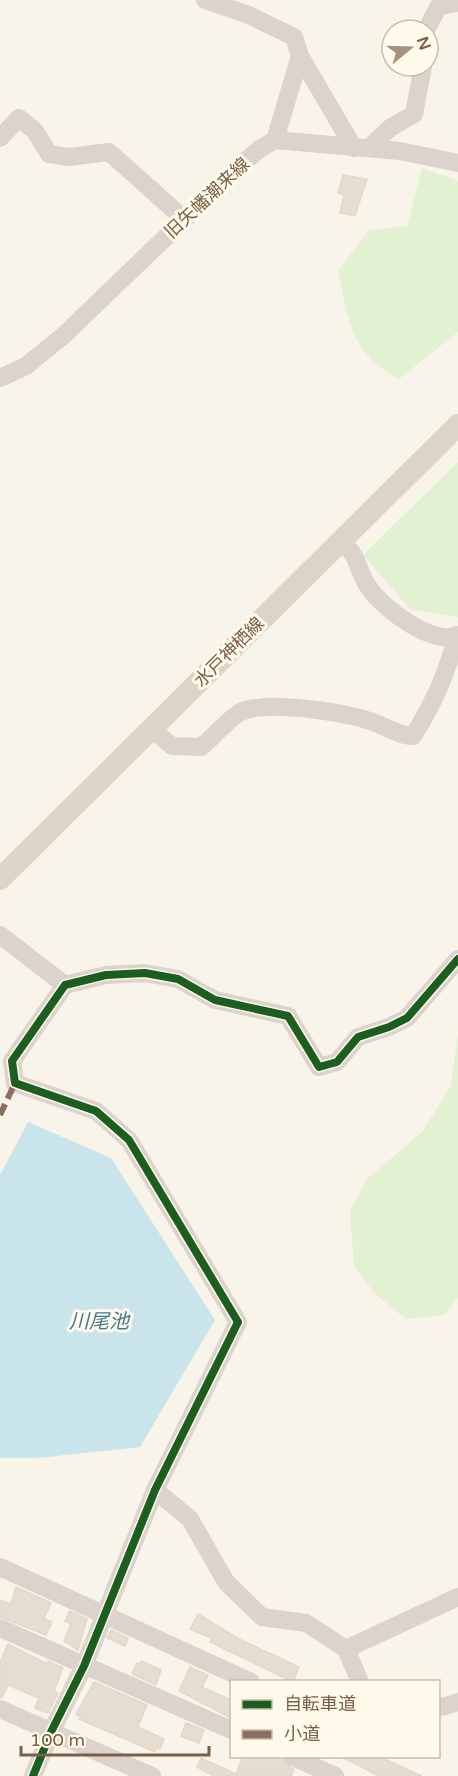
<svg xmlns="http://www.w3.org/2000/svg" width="458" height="1776" font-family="'Varela Round','Noto Sans JP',sans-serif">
<rect width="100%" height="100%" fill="#f9f4e9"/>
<g fill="#e1f1d2">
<path d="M422,168L458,181V332L399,379C349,352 349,320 338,271L369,230L407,226Z"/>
<polygon points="458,462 458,617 411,610 363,555"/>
<polygon points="458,1032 458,1298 444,1315 406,1319 375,1294 354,1266 350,1211 367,1179 422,1132 451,1086"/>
</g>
<polygon fill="#c9e4ea" points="28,1122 111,1158 215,1320 140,1447 38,1458 0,1458 0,1175"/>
<g fill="#e6ddd0" stroke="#e2d7cb" stroke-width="1.5">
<polygon points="343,175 367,179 355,216 340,213 344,195 338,193"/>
<polygon points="16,1587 51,1603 44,1619 52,1622 46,1635 0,1617 0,1600 11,1604"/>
<polygon points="70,1611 87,1619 78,1650 64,1641 71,1624 65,1621"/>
<polygon points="198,1614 239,1639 299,1667 293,1682 210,1642 212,1638 190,1629"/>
<polygon points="111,1630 128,1638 125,1646 107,1638"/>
<polygon points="8,1644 47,1664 48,1661 63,1668 54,1691 58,1693 48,1713 35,1708 39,1698 8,1685 2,1698 0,1698 0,1662"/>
<polygon points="141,1661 161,1670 156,1685 132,1674 137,1663 140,1664"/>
<polygon points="190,1667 208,1675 202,1687 231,1700 231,1718 179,1691"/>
<polygon points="94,1682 147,1705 138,1727 164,1739 160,1749 157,1748 155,1752 79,1719 81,1717 76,1714"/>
<polygon points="186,1723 204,1730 199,1743 181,1736"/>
<polygon points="243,1756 276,1756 294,1770 291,1776 214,1776 197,1767 201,1758 236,1774"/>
<polygon points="340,1756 378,1756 422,1776 379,1776"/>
</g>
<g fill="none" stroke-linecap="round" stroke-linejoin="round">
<g stroke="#dbd3cc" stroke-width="18">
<polyline points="205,0 249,15 294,37 300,56 354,148"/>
<polyline points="426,30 439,6 458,3"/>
<polyline points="0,138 19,118 35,131 49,154 69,157 109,152 184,219"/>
<polyline points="275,140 300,56"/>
<polyline points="370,147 390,128 414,114 423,66"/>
<polyline points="0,378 26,366 64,335 244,162 261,148 275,140 400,151 458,163"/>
<path d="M341,542C359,554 357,571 369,588C384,609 432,646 458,635"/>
<path d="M152,729L172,746L201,747C214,737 225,722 239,713C263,699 342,712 370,721C383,725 399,736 413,736C435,701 446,675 457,635"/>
<polyline points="0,935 65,985"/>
<polyline points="155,1490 190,1519 226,1582 262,1617 306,1623 346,1649 360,1682"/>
<polyline points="0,1567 251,1682"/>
<polyline points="0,1628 231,1730"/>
<polyline points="346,1649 458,1597"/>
<polyline points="438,1708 458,1702"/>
<polyline points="0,1709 152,1776"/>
<polyline points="291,1756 335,1776"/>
<polyline points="33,1776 51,1732 84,1666 155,1490 238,1322 129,1140 96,1111 15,1083 12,1061 65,985 106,975 145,973 178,979 215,1000 288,1016 319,1067 337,1062 358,1037 389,1027 407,1018 458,959"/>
</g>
<polyline stroke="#dcd4c7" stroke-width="22" points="0,879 458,425"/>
<polyline stroke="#8d6e63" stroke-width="6" stroke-dasharray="12 6" stroke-linecap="butt" points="0,1115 15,1083"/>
<g stroke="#fffaec" stroke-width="11">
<polyline id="cycleway" points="33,1776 51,1732 84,1666 155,1490 238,1322 129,1140 96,1111 15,1083 12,1061 65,985 106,975 145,973 178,979 215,1000 288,1016 319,1067 337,1062 358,1037 389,1027 407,1018 458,959"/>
</g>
<use href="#cycleway" stroke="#1b5e20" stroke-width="8"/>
</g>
<g text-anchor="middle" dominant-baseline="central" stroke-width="6" stroke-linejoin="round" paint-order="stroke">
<g font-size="18" fill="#7a5e46" stroke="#fffaec">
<text transform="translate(207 198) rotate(-43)">旧矢幡潮来線</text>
<text transform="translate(229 652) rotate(-45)">水戸神栖線</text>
</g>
<g font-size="20" font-style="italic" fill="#3d7990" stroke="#fffaec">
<text x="99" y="1322">川尾池</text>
</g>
</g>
<rect x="230" y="1680" width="210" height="78" fill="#fffaec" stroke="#cabcaa" stroke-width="1.5"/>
<rect x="242" y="1700" width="30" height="9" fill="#1b5e20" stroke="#cabcaa" stroke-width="1.5"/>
<text x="284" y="1710" font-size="18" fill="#7a5e46">自転車道</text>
<rect x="242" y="1730" width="30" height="9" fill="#8d6e63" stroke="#cabcaa" stroke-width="1.5"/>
<text x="284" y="1740" font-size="18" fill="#7a5e46">小道</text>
<g transform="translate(410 48) rotate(71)"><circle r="28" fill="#fffaec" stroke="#cabcaa" stroke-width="1.5"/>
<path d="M0-4.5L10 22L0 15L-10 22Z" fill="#a6927f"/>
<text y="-9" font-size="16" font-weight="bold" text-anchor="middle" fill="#7a5e46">N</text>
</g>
<path d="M21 1746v9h188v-9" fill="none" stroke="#7a5e46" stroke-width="3"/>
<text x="30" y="1746" font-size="18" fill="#7a5e46" stroke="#fffaec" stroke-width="4.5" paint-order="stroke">100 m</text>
</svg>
